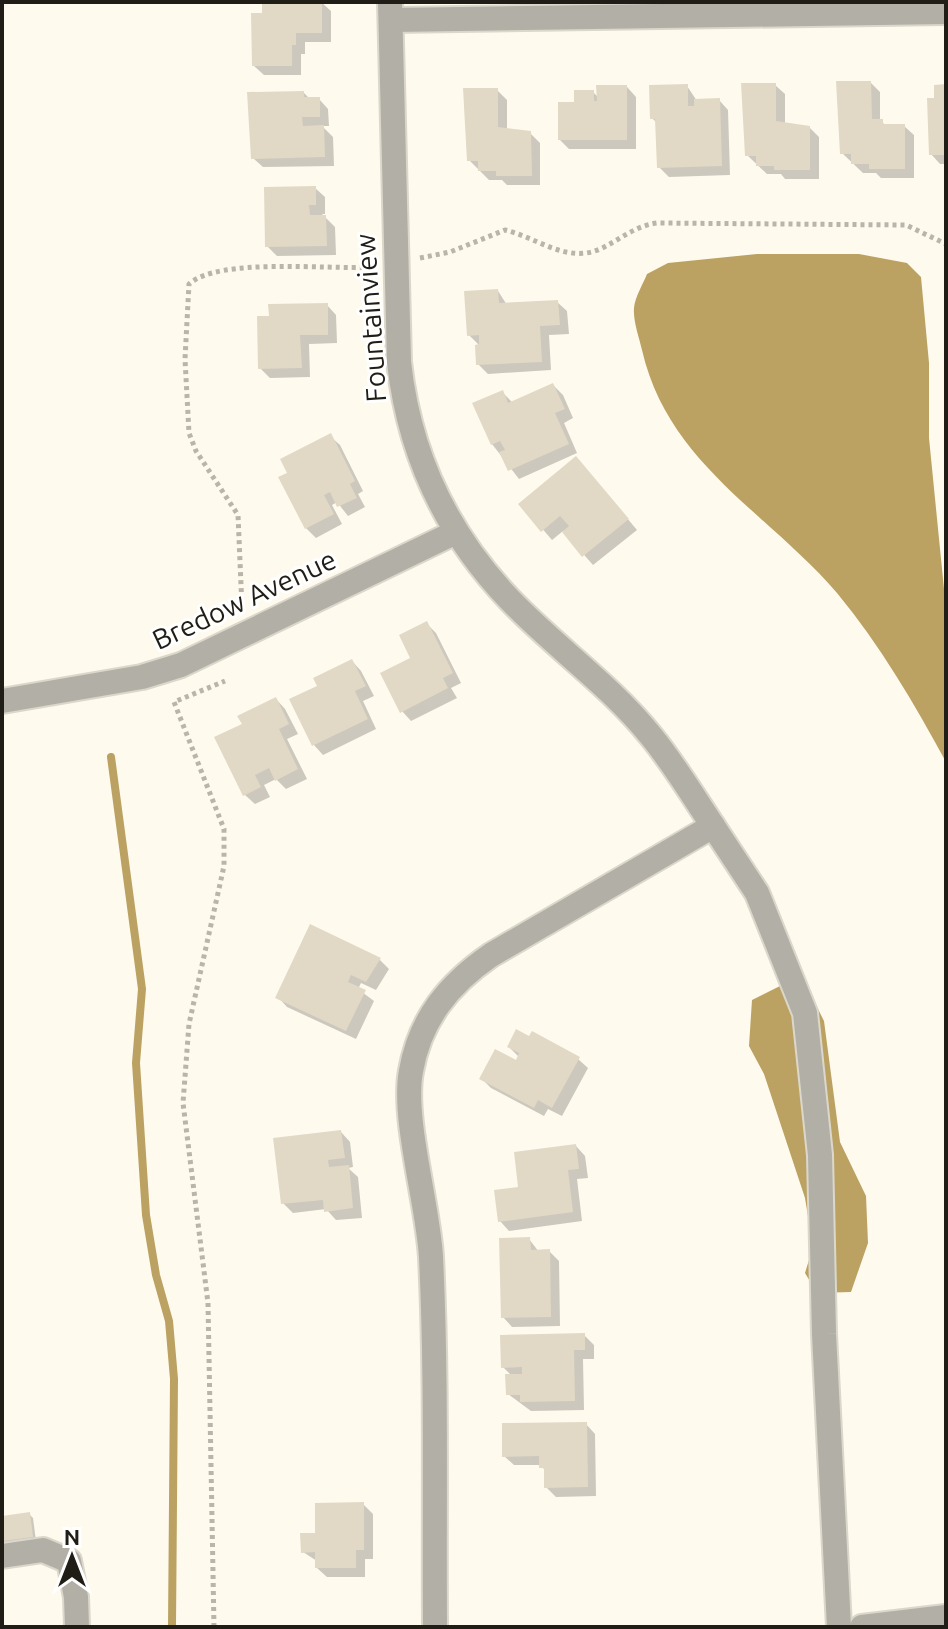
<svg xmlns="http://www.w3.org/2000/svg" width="948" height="1629" font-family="Ubuntu,sans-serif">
<rect width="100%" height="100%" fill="#fffaee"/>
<g fill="#bba262">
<path d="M757,254H859L907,263L921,277L929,363V438L946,609V762C914,703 880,645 837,593C766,511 668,463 642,350C639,337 633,321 634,308C635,297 643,284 647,274L668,263Z"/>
<polygon points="782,985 810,993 824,1021 840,1142 866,1196 868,1243 851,1292 817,1293 805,1273 813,1247 805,1198 764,1074 749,1046 752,1000"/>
</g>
<g fill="#0003">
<polygon points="321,2 331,11 331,42 305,42 305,54 301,54 301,75 264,75 254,66 264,5"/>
<polygon points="871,83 880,92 880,121 887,126 904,126 914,135 914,178 881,178 876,173 863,173 842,153"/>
<polygon points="775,85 785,94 785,124 809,127 819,137 819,179 785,179 781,174 767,174 747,155"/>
<polygon points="687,86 697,101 719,100 728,110 730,175 669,177 659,167 657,123 652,118"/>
<polygon points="946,86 946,164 940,164 931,154 936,99"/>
<polygon points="627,87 636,97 636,149 569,149 560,140 576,104 593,92 599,98"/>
<polygon points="497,90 507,100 507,130 530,133 540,143 540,185 507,185 502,180 489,180 469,160"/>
<polygon points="304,93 310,99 319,99 328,109 329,126 322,126 333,137 334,166 263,167 253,158"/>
<polygon points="315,188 325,197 325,214 322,214 335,227 336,255 277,256 267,246"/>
<polygon points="498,291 507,305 557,302 567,311 569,334 549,335 551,370 488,374 478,364 480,346 469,335"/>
<polygon points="327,305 336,315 337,343 309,344 310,377 270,378 260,368"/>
<polygon points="553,385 563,395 573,418 564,423 577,453 519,479 492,444 502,392 513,403"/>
<polygon points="330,436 340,445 363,491 358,494 365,507 348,516 337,502 332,505 342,524 316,538 306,528 290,474"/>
<polygon points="585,468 637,530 593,565 563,531 552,540 521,504"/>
<polygon points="426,623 436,633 461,683 451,688 457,698 411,721 402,711 412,659"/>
<polygon points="352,661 361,671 374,696 363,701 376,729 323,755 314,745 319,687"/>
<polygon points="276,699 285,709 298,734 287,739 307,779 286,789 276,779 264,785 270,797 255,804 245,795 244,725"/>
<polygon points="379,959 389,969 376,990 361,983 358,989 374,1001 356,1039 287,1007 278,997"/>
<polygon points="509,1047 578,1059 588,1068 562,1116 548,1109 544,1116 491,1088 481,1078 516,1063 519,1057"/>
<polygon points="341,1132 350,1142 353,1167 348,1168 358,1177 362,1218 336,1220 326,1209 293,1213 283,1203"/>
<polygon points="576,1146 585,1156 588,1178 577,1179 582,1221 509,1231 500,1221 520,1189"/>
<polygon points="529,1239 539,1252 549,1251 559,1261 560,1326 512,1327 503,1317"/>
<polygon points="584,1335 594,1345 594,1359 583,1359 584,1410 531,1411 508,1394 512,1376 503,1367"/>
<polygon points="586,1424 595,1434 596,1496 556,1497 546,1487 546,1472 541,1465 514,1465 504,1456"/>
<polygon points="363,1504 373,1514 373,1559 365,1559 365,1577 327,1577 317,1568 317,1561 303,1552 317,1535"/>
<polygon points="29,1514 33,1518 36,1541 2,1546 2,1518"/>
</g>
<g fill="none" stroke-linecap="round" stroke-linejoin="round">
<polyline stroke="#bba262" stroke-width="8" points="111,757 142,989 136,1063 146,1215 156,1275 169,1321 174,1379 172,1627"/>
</g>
<g fill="#e1d9c5">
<polygon points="322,2 322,33 296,33 296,45 292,45 292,66 252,66 251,13 262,13 262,3"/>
<polygon points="836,81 871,81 872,119 883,119 883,124 905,124 905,169 869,169 869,164 851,164 851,154 840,154"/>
<polygon points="741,83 776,83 776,121 810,126 810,170 774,170 774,166 756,166 756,156 745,156"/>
<polygon points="688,84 688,106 694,106 694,99 720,98 722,166 657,168 655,119 650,119 649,85"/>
<polygon points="946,84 946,155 929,155 927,98 934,98 934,85"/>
<polygon points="596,85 627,85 627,140 558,140 558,102 574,102 574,90 594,90 594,101 597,101"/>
<polygon points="463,88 498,88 498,127 531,131 532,176 496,176 496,171 478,171 478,161 467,161"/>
<polygon points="304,91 304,97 320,97 320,117 302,117 303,126 324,125 325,157 251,159 247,92"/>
<polygon points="316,186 316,205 309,205 310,215 326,215 327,246 265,247 264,187"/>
<polygon points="498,289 499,303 558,300 560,325 540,326 542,362 476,365 475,345 479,344 479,335 467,336 464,291"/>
<polygon points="328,303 328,335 300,335 302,368 258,369 257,316 269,316 268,304"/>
<polygon points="553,383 565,409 555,413 569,444 508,471 499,452 505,450 500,441 491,445 472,403 503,390 508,403"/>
<polygon points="331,433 355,481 350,484 357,498 337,507 330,492 324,495 334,514 305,529 278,477 287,473 280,459"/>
<polygon points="576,456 629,519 582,557 562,532 569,526 560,516 541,532 518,504"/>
<polygon points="427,621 453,673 443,678 448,688 400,713 380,673 410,658 399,635"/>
<polygon points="352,659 366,686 355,691 368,719 312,746 289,699 317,686 313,678"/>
<polygon points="276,697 289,724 279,729 298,769 275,781 269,768 255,775 261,787 243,796 214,737 242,724 237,716"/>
<polygon points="310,924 381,958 366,982 351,975 348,982 366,990 346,1031 275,998"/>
<polygon points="516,1029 529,1036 532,1031 580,1057 552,1108 538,1100 534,1108 479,1079 495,1049 516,1060 519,1053 507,1047"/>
<polygon points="341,1130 345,1158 328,1160 329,1167 349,1165 353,1208 324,1212 323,1200 281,1204 273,1138"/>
<polygon points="576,1144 579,1169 568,1170 573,1212 498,1222 494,1190 518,1187 514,1152"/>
<polygon points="530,1237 531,1250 550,1249 551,1317 501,1318 499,1238"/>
<polygon points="585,1333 585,1350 574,1350 575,1401 520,1402 520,1395 506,1395 505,1374 522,1374 522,1367 501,1368 500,1335"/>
<polygon points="587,1422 588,1487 544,1488 544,1468 539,1468 539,1456 502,1457 502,1423"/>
<polygon points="364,1502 364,1550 356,1550 356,1568 315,1568 315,1552 301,1553 300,1533 315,1533 315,1503"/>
<polygon points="30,1512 33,1537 2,1541 2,1516"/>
</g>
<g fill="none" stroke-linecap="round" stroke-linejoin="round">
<g stroke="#dbd7cb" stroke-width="28">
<g id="street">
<path d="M390,2L399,362C409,454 446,533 510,600C555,647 610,685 651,736C674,764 693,796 713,826L491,955C449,984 420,1019 411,1071C402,1118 428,1204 431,1257C437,1380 434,1504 435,1627"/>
<polyline points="391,20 946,12"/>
<polyline points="2,701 142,677 181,665 456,532"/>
<polyline points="713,826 757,893 805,1013 820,1155 824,1334 839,1627"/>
<polyline points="2,1556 43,1550 69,1561 76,1597 77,1627"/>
<polyline points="862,1627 946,1617"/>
</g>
</g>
<g stroke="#b9b5aa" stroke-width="5" stroke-dasharray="4 4" stroke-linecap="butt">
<path d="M420,258L450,252L505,230C536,237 567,264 600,249C620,240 634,226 657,223L906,225L946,244"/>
<path d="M242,608L238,515L196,451L189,433L185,359L189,284C219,257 328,270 371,267"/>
<polyline points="214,1627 208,1303 183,1103 189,1024 224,866 224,829 174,702 225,681"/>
</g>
<use href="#street" stroke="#b2afa7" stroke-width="24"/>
</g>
<g text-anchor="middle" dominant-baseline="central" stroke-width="6" stroke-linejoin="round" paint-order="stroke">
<g font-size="28" fill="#201d16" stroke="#fff">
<text transform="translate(370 318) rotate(-94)">Fountainview</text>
<text transform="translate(244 599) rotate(-25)">Bredow Avenue</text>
</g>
</g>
<rect width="948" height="1629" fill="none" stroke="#201d16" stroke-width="8"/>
<g transform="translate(72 1557)" stroke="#ffffff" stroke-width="6" paint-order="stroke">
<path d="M0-6L14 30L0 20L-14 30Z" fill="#201d16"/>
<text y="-12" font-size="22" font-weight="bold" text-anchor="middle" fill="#201d16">N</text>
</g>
</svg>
